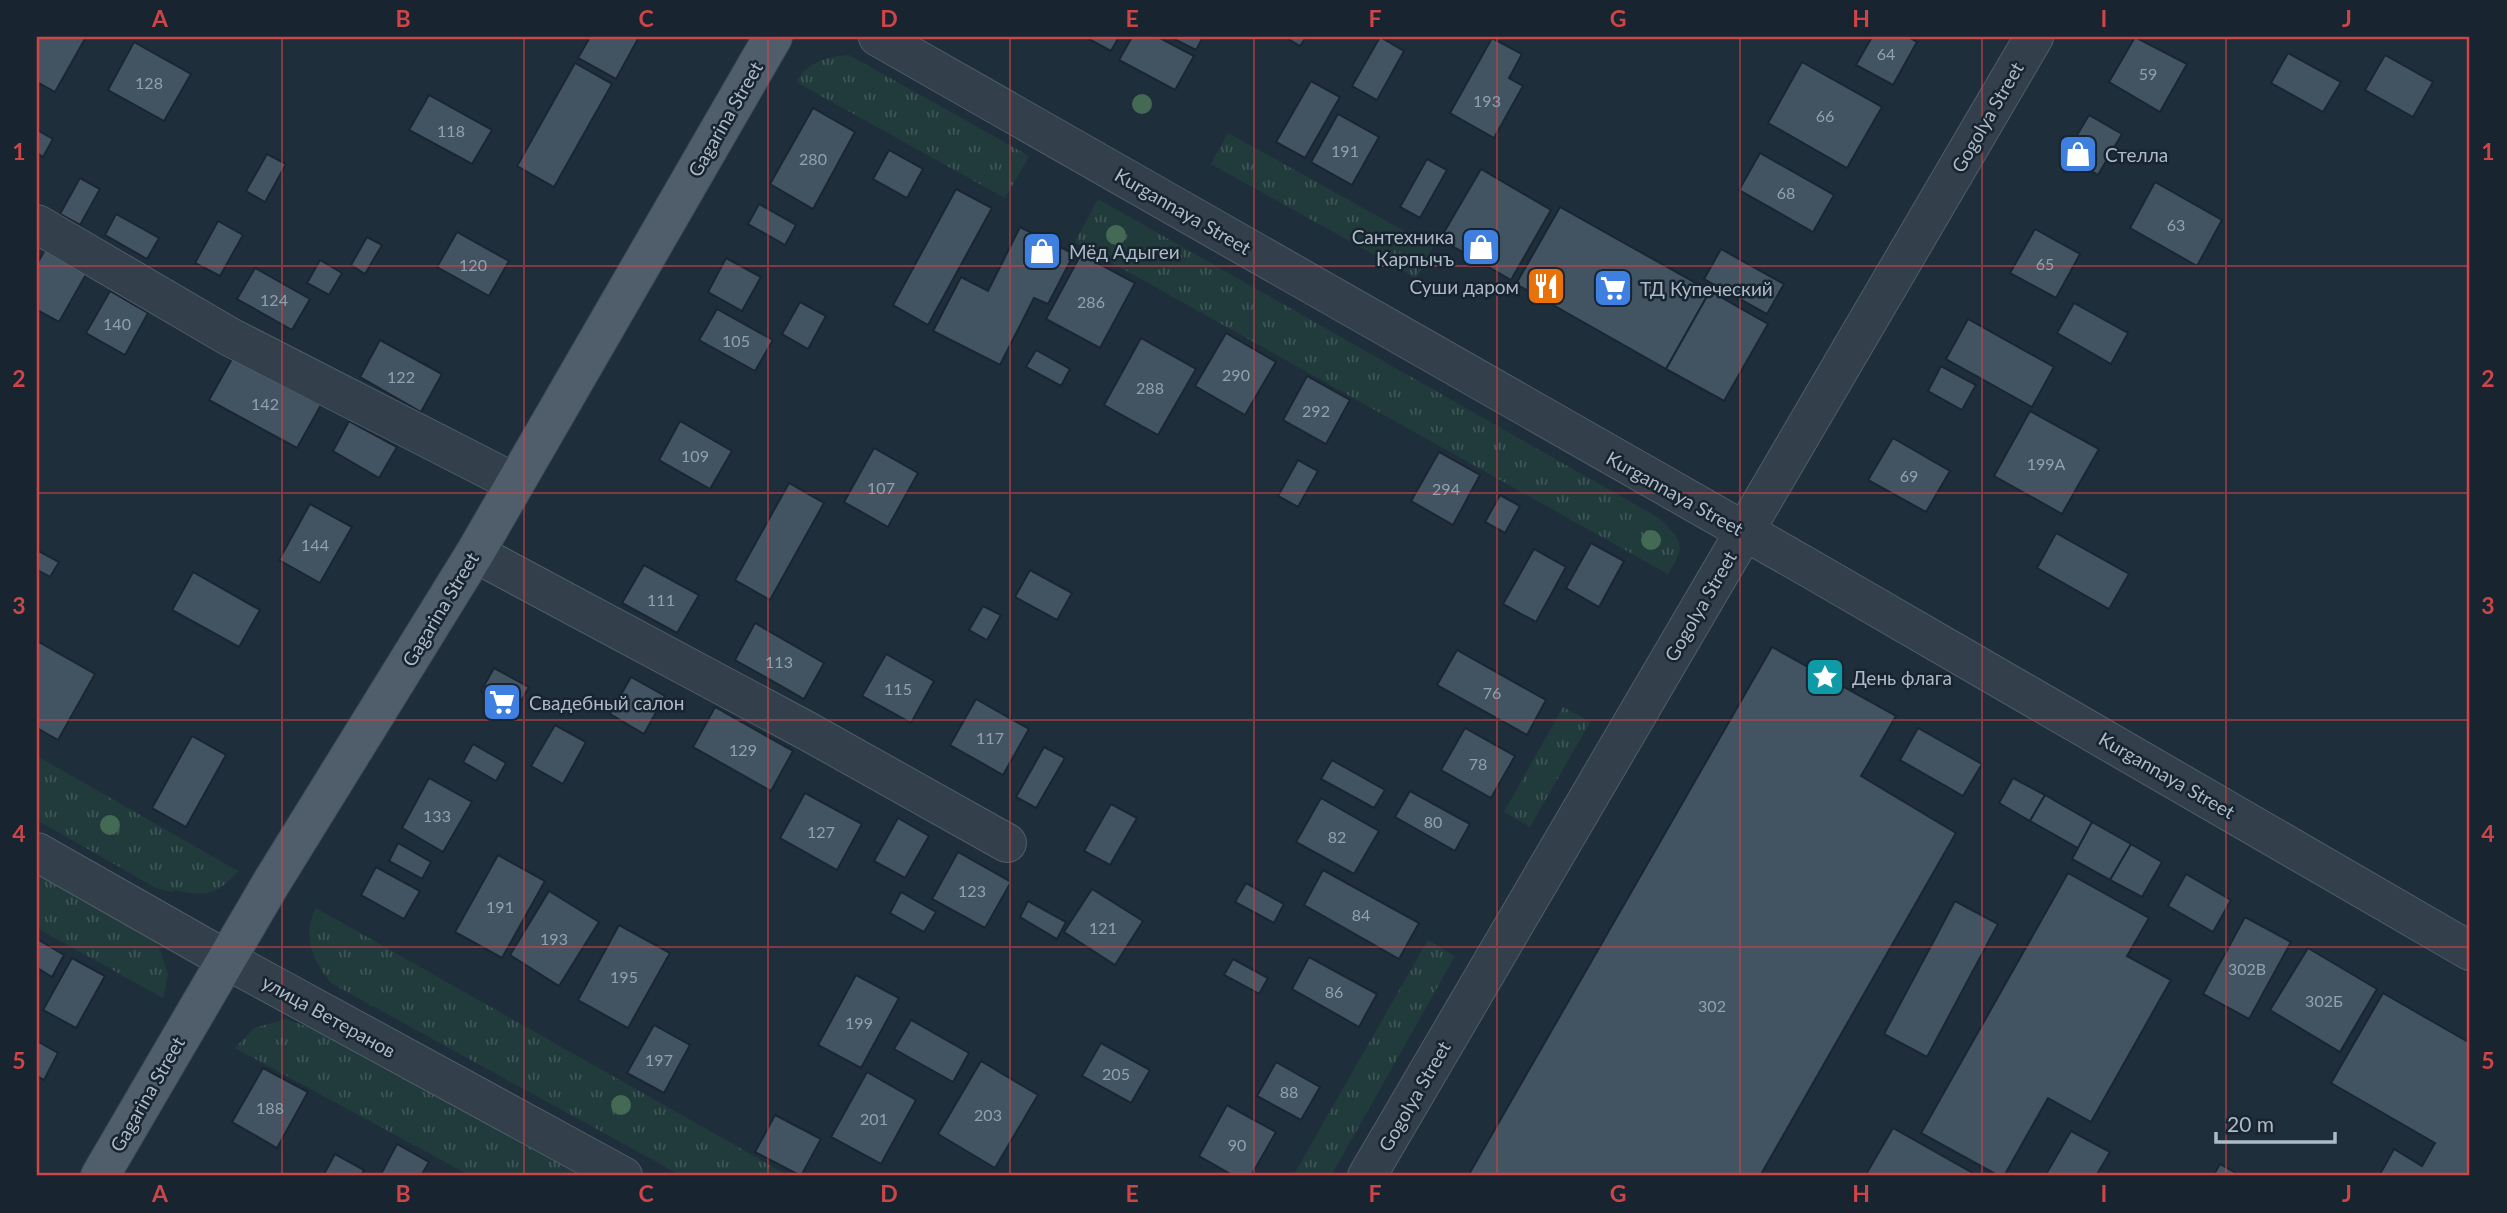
<svg xmlns="http://www.w3.org/2000/svg" width="2507" height="1213" font-family="Lato,sans-serif">
<defs>
<pattern id="grass-tufts" width="24" height="20" patternUnits="userSpaceOnUse" patternTransform="scale(1.75)"><rect width="24" height="20" fill="#213b3c"/><path d="M3 7l-1-3M5 7V3M7 7l1-3M15 17l-1-3M17 17v-4M19 17l1-3" fill="none" stroke="#3f5557"/></pattern>
</defs>
<rect width="100%" height="100%" fill="#1f2e3b"/>
<g fill="url(#grass-tufts)">
<path d="M849,55L1029,156L1005,198L796,82C806,63 828,56 849,55Z"/>
<polygon points="1228,133 1433,247 1416,278 1211,164"/>
<path d="M1098,199L1659,518C1682,541 1687,545 1668,574L1075,242Z"/>
<polygon points="1563,707 1590,722 1530,827 1504,812"/>
<path d="M37,756L238,871C217,895 206,897 175,890L172,892L156,888L37,820Z"/>
<polygon points="37,866 156,939 168,974 163,998 37,928"/>
<path d="M316,908L789,1176H682L331,983C313,961 301,936 316,908Z"/>
<polygon points="1428,940 1455,956 1331,1176 1293,1176"/>
<polygon points="286,1019 321,1032 583,1176 471,1176 235,1048 254,1028"/>
</g>
<g fill="#425362" stroke="#1a2631" stroke-width="2">
<polygon points="37,37 86,37 55,92 37,82"/>
<polygon points="590,37 639,37 616,79 578,58"/>
<polygon points="1085,37 1119,37 1111,51"/>
<polygon points="1132,37 1158,37 1194,56 1175,90 1119,60"/>
<polygon points="1170,37 1203,37 1196,50"/>
<polygon points="1285,37 1306,37 1300,46"/>
<polygon points="1380,37 1404,51 1377,100 1352,86"/>
<polygon points="1872,37 1908,37 1917,42 1893,85 1856,65"/>
<polygon points="2135,37 2187,64 2160,112 2109,82"/>
<polygon points="1492,38 1522,54 1509,78 1523,86 1494,138 1450,113"/>
<polygon points="134,42 191,74 164,121 108,90"/>
<polygon points="2288,53 2341,82 2323,112 2271,83"/>
<polygon points="2385,55 2433,82 2413,117 2365,90"/>
<polygon points="1802,62 1882,107 1847,168 1768,123"/>
<polygon points="575,63 612,84 554,187 517,166"/>
<polygon points="1311,81 1340,97 1305,158 1276,142"/>
<polygon points="429,95 492,130 472,164 409,130"/>
<polygon points="813,108 855,132 813,209 770,184"/>
<polygon points="1338,114 1379,137 1352,185 1311,162"/>
<polygon points="2089,115 2122,134 2098,175 2064,157"/>
<polygon points="37,130 53,139 43,157 37,153"/>
<polygon points="889,150 923,169 907,198 873,179"/>
<polygon points="1760,153 1834,195 1813,232 1739,190"/>
<polygon points="267,154 286,164 265,202 246,191"/>
<polygon points="1427,159 1447,170 1420,218 1400,207"/>
<polygon points="1481,169 1551,210 1511,280 1440,239"/>
<polygon points="80,178 100,189 80,225 60,214"/>
<polygon points="2155,182 2222,220 2197,266 2130,228"/>
<polygon points="956,189 992,208 928,325 893,305"/>
<polygon points="759,204 796,225 785,245 748,224"/>
<polygon points="1560,207 1710,291 1666,369 1516,284"/>
<polygon points="116,214 159,238 147,259 105,235"/>
<polygon points="218,221 243,235 220,276 195,263"/>
<polygon points="1020,227 1074,254 1048,304 1034,298 1000,365 933,331 961,277 988,291"/>
<polygon points="2035,229 2080,254 2056,298 2010,273"/>
<polygon points="457,232 509,261 489,296 437,267"/>
<polygon points="367,237 382,245 365,274 351,265"/>
<polygon points="46,248 88,271 59,322 37,310 37,264"/>
<polygon points="1721,249 1784,284 1767,314 1704,279"/>
<polygon points="1081,254 1135,283 1100,348 1046,319"/>
<polygon points="726,258 761,277 742,311 708,292"/>
<polygon points="320,260 342,273 329,295 307,283"/>
<polygon points="255,268 310,299 292,330 237,299"/>
<polygon points="110,291 148,313 125,355 86,333"/>
<polygon points="1710,291 1768,324 1724,401 1666,369"/>
<polygon points="800,302 826,316 808,349 782,334"/>
<polygon points="2074,303 2128,333 2111,364 2057,333"/>
<polygon points="717,309 773,340 755,371 699,340"/>
<polygon points="1968,319 2054,367 2032,407 1946,359"/>
<polygon points="1226,333 1276,362 1245,415 1195,386"/>
<polygon points="1141,338 1196,369 1158,435 1104,405"/>
<polygon points="380,340 442,374 421,412 360,377"/>
<polygon points="1036,350 1070,369 1061,386 1026,367"/>
<polygon points="233,357 321,405 297,448 209,400"/>
<polygon points="1941,366 1976,385 1962,410 1928,391"/>
<polygon points="1307,376 1350,400 1326,444 1283,420"/>
<polygon points="2030,411 2099,449 2062,514 1994,476"/>
<polygon points="349,421 397,447 379,478 333,451"/>
<polygon points="680,421 732,451 710,489 659,460"/>
<polygon points="1893,438 1950,471 1926,512 1868,480"/>
<polygon points="874,448 918,473 888,527 844,502"/>
<polygon points="1439,452 1480,475 1453,525 1411,501"/>
<polygon points="1298,460 1318,471 1298,507 1278,496"/>
<polygon points="789,483 824,503 770,600 735,580"/>
<polygon points="1500,495 1520,506 1505,533 1485,522"/>
<polygon points="310,504 352,527 320,583 279,560"/>
<polygon points="2056,533 2129,574 2109,609 2037,568"/>
<polygon points="1591,543 1624,561 1599,607 1566,588"/>
<polygon points="1534,549 1566,567 1536,622 1503,604"/>
<polygon points="37,550 59,562 50,577 37,570"/>
<polygon points="644,565 699,595 677,633 622,603"/>
<polygon points="1030,570 1072,593 1057,620 1015,597"/>
<polygon points="193,572 260,610 239,647 172,610"/>
<polygon points="983,606 1001,615 987,640 969,630"/>
<polygon points="755,623 824,663 804,699 735,660"/>
<polygon points="37,641 95,674 58,740 37,728"/>
<polygon points="1772,647 1896,716 1861,776 1956,833 1760,1176 1468,1176"/>
<polygon points="1457,650 1546,700 1527,735 1437,685"/>
<polygon points="886,654 934,681 911,723 862,696"/>
<polygon points="494,668 529,687 516,710 481,691"/>
<polygon points="631,677 665,696 644,734 610,714"/>
<polygon points="976,699 1029,729 1003,775 950,745"/>
<polygon points="715,707 793,751 771,791 693,747"/>
<polygon points="555,725 586,742 563,784 531,766"/>
<polygon points="1465,728 1515,756 1491,798 1441,770"/>
<polygon points="1918,728 1982,764 1963,796 1900,760"/>
<polygon points="192,736 226,755 186,827 152,808"/>
<polygon points="473,744 506,763 496,781 463,762"/>
<polygon points="1044,747 1065,758 1036,808 1016,797"/>
<polygon points="1332,760 1385,790 1374,808 1321,779"/>
<polygon points="429,778 472,802 443,852 402,828"/>
<polygon points="2013,778 2045,795 2030,821 1999,803"/>
<polygon points="1410,791 1470,824 1455,851 1395,817"/>
<polygon points="805,793 862,824 837,870 780,838"/>
<polygon points="2045,795 2092,822 2078,848 2030,821"/>
<polygon points="1321,798 1379,831 1354,874 1296,842"/>
<polygon points="1111,804 1137,818 1110,865 1084,851"/>
<polygon points="898,818 929,836 905,878 874,861"/>
<polygon points="2092,822 2131,844 2110,880 2072,859"/>
<polygon points="398,843 431,862 422,879 389,861"/>
<polygon points="2131,844 2162,862 2142,897 2110,880"/>
<polygon points="958,852 1011,882 985,928 932,899"/>
<polygon points="498,855 545,881 502,958 455,932"/>
<polygon points="376,867 420,891 404,919 361,895"/>
<polygon points="1323,870 1419,923 1399,959 1304,905"/>
<polygon points="2068,873 2149,918 2127,956 2171,980 2091,1122 2048,1098 2004,1176 1999,1176 1921,1133"/>
<polygon points="2186,874 2231,900 2213,932 2168,906"/>
<polygon points="1246,883 1284,904 1274,923 1235,902"/>
<polygon points="1092,889 1143,921 1115,965 1064,932"/>
<polygon points="549,891 599,922 559,986 510,955"/>
<polygon points="901,892 936,912 924,932 890,913"/>
<polygon points="1028,901 1066,922 1057,939 1020,917"/>
<polygon points="1955,901 1998,924 1927,1057 1884,1034"/>
<polygon points="2245,917 2291,942 2249,1019 2203,994"/>
<polygon points="619,925 670,953 628,1028 578,1000"/>
<polygon points="37,939 64,955 52,977 39,969 37,973"/>
<polygon points="2308,948 2377,989 2340,1052 2270,1010"/>
<polygon points="1309,957 1377,994 1359,1027 1292,989"/>
<polygon points="72,958 105,976 76,1028 43,1010"/>
<polygon points="1233,959 1268,978 1259,994 1224,975"/>
<polygon points="856,975 899,998 861,1068 818,1045"/>
<polygon points="2383,993 2470,1043 2470,1176 2379,1176 2394,1149 2422,1166 2435,1143 2331,1083"/>
<polygon points="911,1020 969,1053 953,1082 894,1049"/>
<polygon points="654,1025 690,1045 664,1093 627,1073"/>
<polygon points="37,1041 58,1053 44,1080 37,1076"/>
<polygon points="1101,1043 1150,1070 1131,1103 1082,1076"/>
<polygon points="981,1061 1038,1095 995,1168 938,1134"/>
<polygon points="1276,1062 1320,1087 1301,1120 1257,1096"/>
<polygon points="263,1068 308,1092 277,1148 232,1122"/>
<polygon points="867,1072 916,1100 881,1164 831,1137"/>
<polygon points="1227,1105 1276,1132 1251,1176 1234,1176 1199,1156"/>
<polygon points="775,1115 821,1139 801,1176 755,1152"/>
<polygon points="1893,1128 1978,1176 1865,1176"/>
<polygon points="2071,1131 2110,1152 2096,1176 2045,1176"/>
<polygon points="397,1144 429,1162 421,1176 380,1176"/>
<polygon points="335,1154 364,1170 361,1176 323,1176"/>
<polygon points="2220,1164 2241,1176 2213,1176"/>
</g>
<g fill="none" stroke-linecap="round" stroke-linejoin="round">
<g stroke="#505d68" stroke-width="40">
<g id="minor">
<polyline points="878,37 1809,568 2470,951"/>
<polyline points="37,224 230,337 515,483"/>
<polyline points="475,553 809,732 1007,843"/>
<polyline points="37,852 227,960 623,1176"/>
<polyline points="1367,1176 2034,37"/>
</g>
</g>
<g stroke="#3f4b57" stroke-width="40">
<polyline id="major" points="100,1176 270,885 475,553 773,37"/>
</g>
<use href="#minor" stroke="#333f4b" stroke-width="38"/>
<use href="#major" stroke="#505e6b" stroke-width="38"/>
</g>
<g fill="#446954">
<circle cx="1142" cy="104" r="10"/>
<circle cx="1116" cy="235" r="10"/>
<circle cx="1651" cy="540" r="10"/>
<circle cx="110" cy="825" r="10"/>
<circle cx="621" cy="1105" r="10"/>
</g>
<path fill="none" stroke="#ce4548" stroke-width="2" stroke-opacity="0.55" d="M282,37V1176M524,37V1176M768,37V1176M1010,37V1176M1254,37V1176M1497,37V1176M1740,37V1176M1982,37V1176M2226,37V1176M37,266H2470M37,493H2470M37,720H2470M37,947H2470"/>
<defs>
<g id="shop-square" transform="scale(2.0125)"><rect x="-9" y="-9" width="18" height="18" rx="4" fill="#3f7fe0" stroke="#18242f"/><path d="M-5-2.5h2.3a2.7 3.5 0 0 1 5.4 0H5L5.5 6h-11ZM-1.5-2.5h3a1.5 2.3 0 0 0-3 0Z" fill="#fff"/></g>
<g id="restaurant-square" transform="scale(2.0125)"><rect x="-9" y="-9" width="18" height="18" rx="4" fill="#e8710a" stroke="#18242f"/><path d="M-5-6h1v4h1v-4h1v4h1v-4h1v5L-1.5 .5V6h-2V.5L-5-1ZM5-6V6H3V1.5H1.5Q1.5-4 5-6Z" fill="#fff"/></g>
<g id="supermarket-square" transform="scale(2.0125)"><rect x="-9" y="-9" width="18" height="18" rx="4" fill="#3f7fe0" stroke="#18242f"/><path d="M-6-5.5h2.5l.6 2H6L4.5 2H-2.5L-4.4-4H-6ZM-1.5 3.2a1.3 1.3 0 1 0 .1 0ZM3 3.2a1.3 1.3 0 1 0 .1 0Z" fill="#fff"/></g>
<g id="sight-square" transform="scale(2.0125)"><rect x="-9" y="-9" width="18" height="18" rx="4" fill="#0f9aa8" stroke="#18242f"/><path d="M0-6L1.8-2.2L6-1.7L2.9 1.2L3.7 5.4L0 3.3L-3.7 5.4L-2.9 1.2L-6-1.7L-1.8-2.2Z" fill="#fff"/></g>
</defs>
<g fill-rule="evenodd">
<use href="#shop-square" x="2078" y="154"/>
<use href="#shop-square" x="1481" y="247"/>
<use href="#shop-square" x="1042" y="251"/>
<use href="#restaurant-square" x="1546" y="286"/>
<use href="#supermarket-square" x="1613" y="288"/>
<use href="#sight-square" x="1825" y="677"/>
<use href="#supermarket-square" x="502" y="702"/>
</g>
<g text-anchor="middle" dominant-baseline="central" stroke-width="5" stroke-linejoin="round" paint-order="stroke">
<g font-size="16" fill="#92a0ae">
<text x="1886" y="53">64</text>
<text x="2148" y="73">59</text>
<text x="149" y="82">128</text>
<text x="1487" y="100">193</text>
<text x="1825" y="115">66</text>
<text x="451" y="130">118</text>
<text x="1345" y="150">191</text>
<text x="813" y="158">280</text>
<text x="1786" y="192">68</text>
<text x="2176" y="224">63</text>
<text x="2045" y="263">65</text>
<text x="473" y="264">120</text>
<text x="274" y="299">124</text>
<text x="1091" y="301">286</text>
<text x="117" y="323">140</text>
<text x="736" y="340">105</text>
<text x="1236" y="374">290</text>
<text x="401" y="376">122</text>
<text x="1150" y="387">288</text>
<text x="265" y="403">142</text>
<text x="1316" y="410">292</text>
<text x="695" y="455">109</text>
<text x="2046" y="463">199А</text>
<text x="1909" y="475">69</text>
<text x="881" y="487">107</text>
<text x="1446" y="488">294</text>
<text x="315" y="544">144</text>
<text x="661" y="599">111</text>
<text x="779" y="661">113</text>
<text x="898" y="688">115</text>
<text x="1492" y="692">76</text>
<text x="990" y="737">117</text>
<text x="743" y="749">129</text>
<text x="1478" y="763">78</text>
<text x="437" y="815">133</text>
<text x="1433" y="821">80</text>
<text x="821" y="831">127</text>
<text x="1337" y="836">82</text>
<text x="972" y="890">123</text>
<text x="500" y="906">191</text>
<text x="1361" y="914">84</text>
<text x="1103" y="927">121</text>
<text x="554" y="938">193</text>
<text x="2247" y="968">302В</text>
<text x="624" y="976">195</text>
<text x="1334" y="991">86</text>
<text x="2324" y="1000">302Б</text>
<text x="1712" y="1005">302</text>
<text x="859" y="1022">199</text>
<text x="659" y="1059">197</text>
<text x="1116" y="1073">205</text>
<text x="1289" y="1091">88</text>
<text x="270" y="1107">188</text>
<text x="988" y="1114">203</text>
<text x="874" y="1118">201</text>
<text x="1237" y="1144">90</text>
</g>
<g font-size="19" fill="#adbac7" stroke="#18242f">
<text transform="translate(1987 117) rotate(-60)">Gogolya Street</text>
<text transform="translate(725 119) rotate(-60)">Gagarina Street</text>
<text transform="translate(1183 211) rotate(30)">Kurgannaya Street</text>
<text transform="translate(1675 493) rotate(29)">Kurgannaya Street</text>
<text transform="translate(1700 606) rotate(-60)">Gogolya Street</text>
<text transform="translate(440 609) rotate(-59)">Gagarina Street</text>
<text transform="translate(2167 775) rotate(30)">Kurgannaya Street</text>
<text transform="translate(329 1016) rotate(29)">улица Ветеранов</text>
<text transform="translate(147 1094) rotate(-60)">Gagarina Street</text>
<text transform="translate(1414 1096) rotate(-60)">Gogolya Street</text>
</g>
<g font-size="19" fill="#adbac7" stroke="#18242f" text-anchor="start">
<text x="2105" y="154">Стелла</text>
<text x="1454" y="236" text-anchor="end">Сантехника<tspan x="1454" dy="22">Карпычъ</tspan></text>
<text x="1069" y="251">Мёд Адыгеи</text>
<text x="1519" y="286" text-anchor="end">Суши даром</text>
<text x="1640" y="288">ТД Купеческий</text>
<text x="1852" y="677">День флага</text>
<text x="529" y="702">Свадебный салон</text>
</g>
</g>
<rect width="2507" height="1213" fill="none" stroke="#18242f" stroke-width="77"/>
<path d="M2216 1132v10h119v-10" fill="none" stroke="#adbac7" stroke-width="3.5"/>
<text x="2227" y="1132" font-size="21" fill="#adbac7" stroke="#18242f" stroke-width="5" paint-order="stroke">20 m</text>
<rect x="38" y="38" width="2430" height="1136" fill="none" stroke="#ce4548" stroke-width="2.5"/>
<g font-size="23" text-anchor="middle" font-weight="bold" fill="#ce4548">
<text x="160" y="27">A</text>
<text x="403" y="27">B</text>
<text x="646" y="27">C</text>
<text x="889" y="27">D</text>
<text x="1132" y="27">E</text>
<text x="1375" y="27">F</text>
<text x="1618" y="27">G</text>
<text x="1861" y="27">H</text>
<text x="2104" y="27">I</text>
<text x="2347" y="27">J</text>
<text x="19" y="160">1</text>
<text x="2488" y="160">1</text>
<text x="19" y="387">2</text>
<text x="2488" y="387">2</text>
<text x="19" y="614">3</text>
<text x="2488" y="614">3</text>
<text x="19" y="842">4</text>
<text x="2488" y="842">4</text>
<text x="19" y="1069">5</text>
<text x="2488" y="1069">5</text>
<text x="160" y="1202">A</text>
<text x="403" y="1202">B</text>
<text x="646" y="1202">C</text>
<text x="889" y="1202">D</text>
<text x="1132" y="1202">E</text>
<text x="1375" y="1202">F</text>
<text x="1618" y="1202">G</text>
<text x="1861" y="1202">H</text>
<text x="2104" y="1202">I</text>
<text x="2347" y="1202">J</text>
</g>
</svg>
